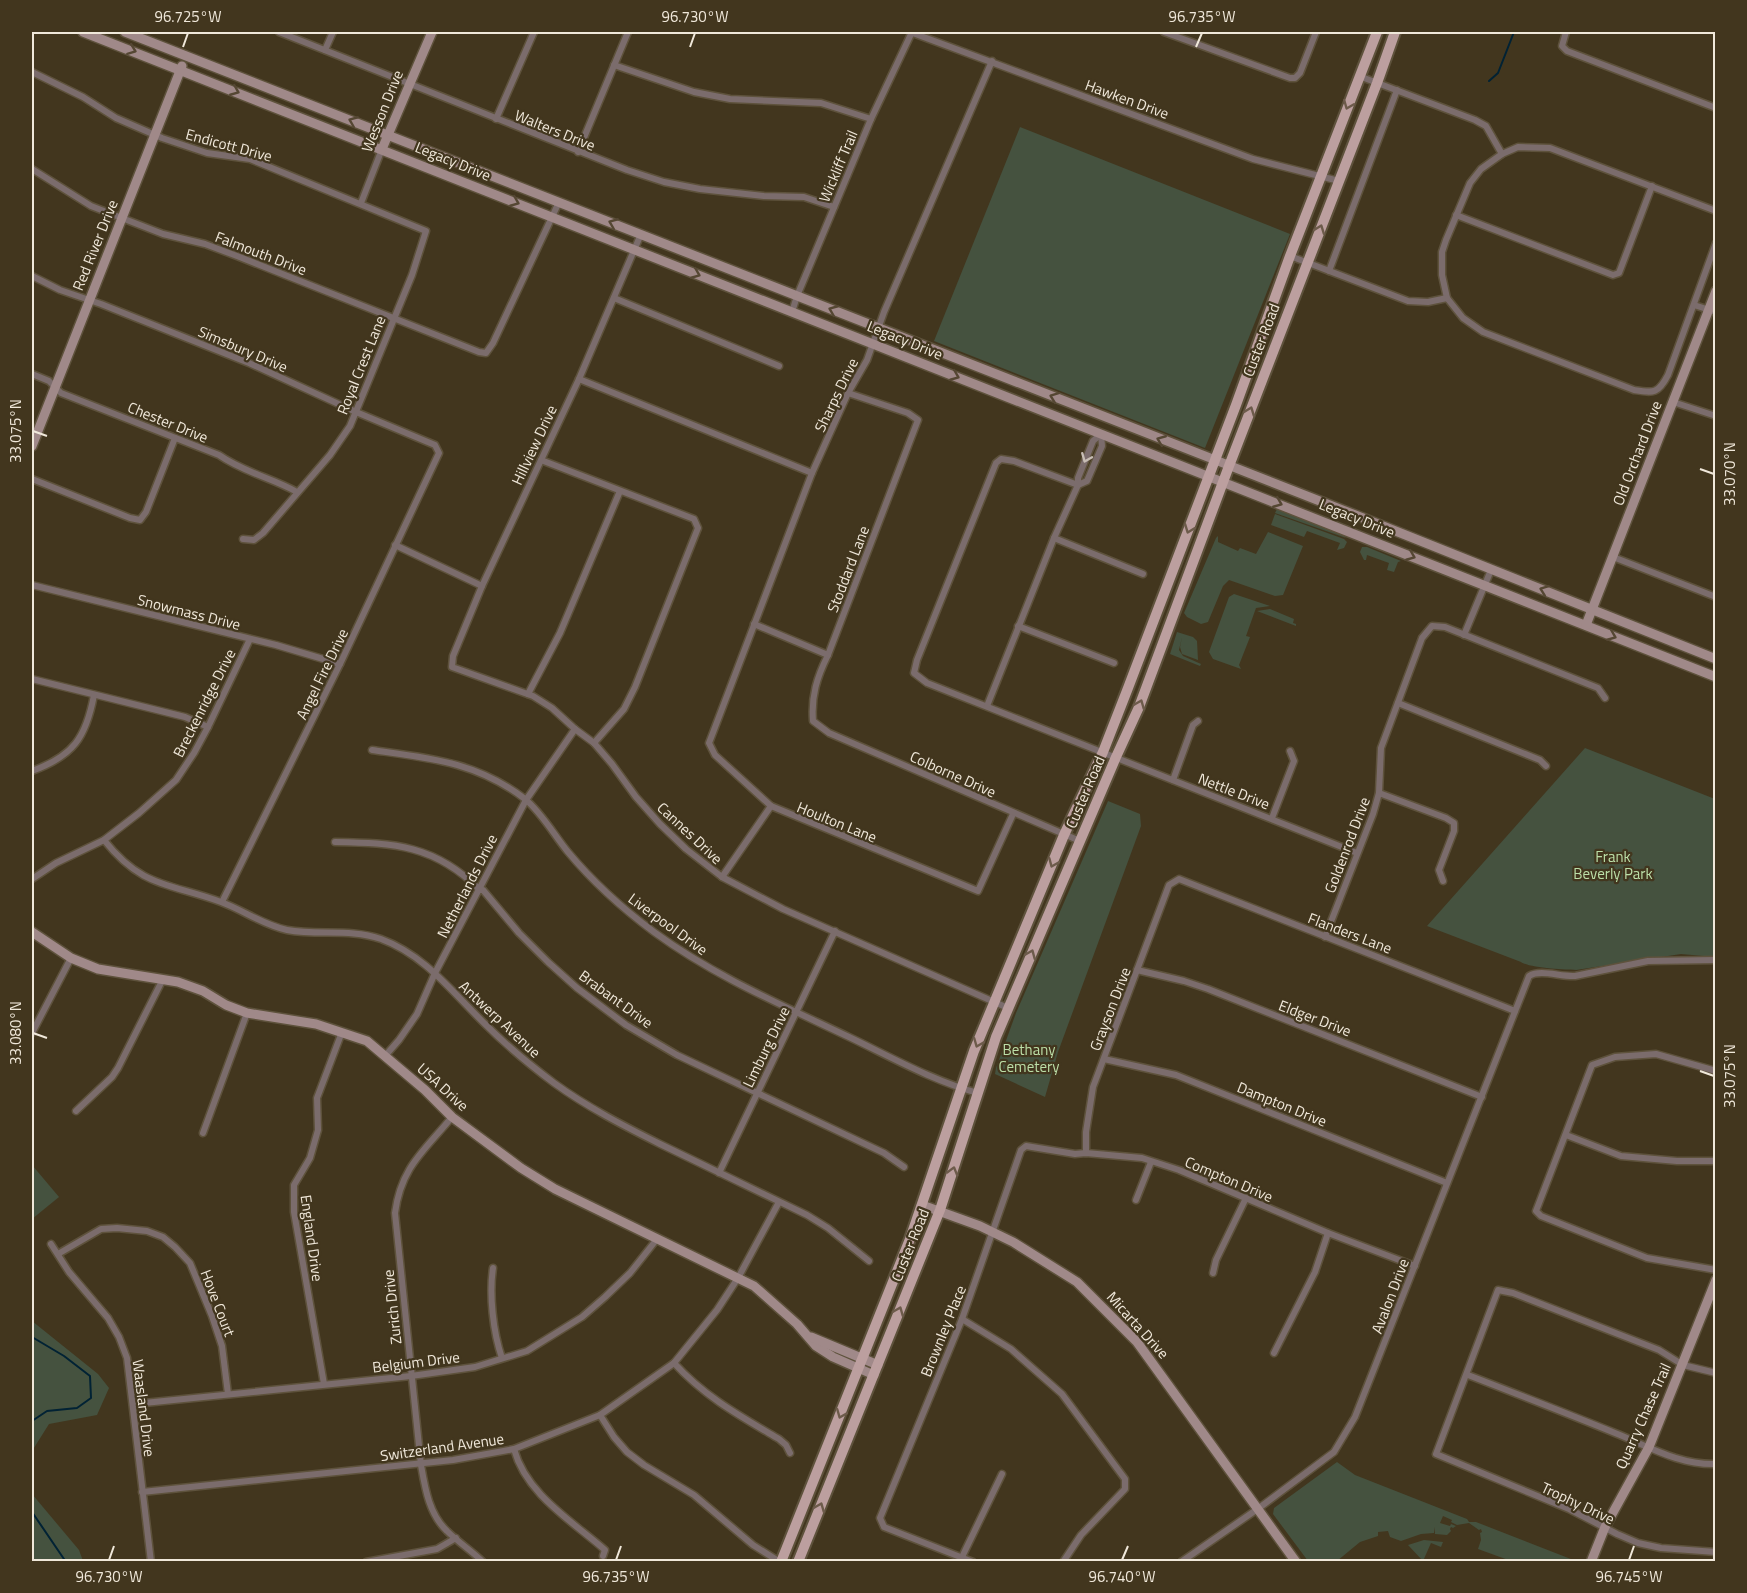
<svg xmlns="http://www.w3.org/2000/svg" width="1747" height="1593" font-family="'Titillium Web',sans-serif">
<rect width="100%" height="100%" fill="#42361e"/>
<g fill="#45523f">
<polygon points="1020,127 1290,234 1205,448 934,341"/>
<polygon points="1277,509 1344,536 1346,538 1275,513"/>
<polygon points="1275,514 1344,539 1347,542 1344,548 1337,550 1340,543 1307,531 1304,537 1271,525"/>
<polygon points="1268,532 1303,546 1283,595 1275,596 1229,580 1223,586 1208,622 1201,624 1187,617 1184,613 1216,538 1218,536 1218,542 1238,551 1240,548 1256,554"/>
<polygon points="1362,547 1367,547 1401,561 1398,562 1394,572 1387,570 1389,563 1367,555 1366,560 1364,560 1360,552"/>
<polygon points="1234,594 1270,606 1256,608 1246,636 1250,637 1239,665 1241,669 1213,659 1209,652 1229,597"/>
<polygon points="1270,609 1294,619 1293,623 1296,624 1296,626 1257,611"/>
<polygon points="1177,632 1193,637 1197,641 1198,660 1182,654 1180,647 1182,637 1179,650 1183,656 1201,664 1200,666 1170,654"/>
<path d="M1585,748L1715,799V957L1681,954L1576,970C1565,970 1529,968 1521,962L1427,926Z"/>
<polygon points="1108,801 1140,814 1141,826 1058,1052 1045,1097 995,1074 996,1068 1016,1013"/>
<polygon points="32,1165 59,1197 32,1219"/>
<polygon points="32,1321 98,1374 109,1388 97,1415 49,1424 32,1451"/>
<polygon points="1337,1462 1355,1475 1467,1519 1469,1522 1476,1522 1576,1561 1511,1561 1478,1549 1481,1540 1480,1533 1482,1532 1481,1529 1479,1530 1469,1523 1457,1525 1451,1522 1452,1520 1443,1516 1440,1523 1450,1526 1451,1524 1456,1526 1453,1528 1451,1527 1450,1529 1451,1531 1447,1535 1435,1534 1435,1527 1434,1533 1421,1534 1401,1541 1390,1537 1388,1531 1378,1532 1378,1536 1360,1542 1337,1561 1308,1561 1273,1514 1274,1508"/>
<polygon points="32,1494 79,1550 83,1561 32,1561"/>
<polygon points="1424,1540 1443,1542 1441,1547 1431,1543 1423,1561 1408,1545"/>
</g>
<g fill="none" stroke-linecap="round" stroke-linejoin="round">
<g stroke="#012234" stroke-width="2">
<polyline points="1489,81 1498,73 1514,32"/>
<polyline points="32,1337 64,1356 90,1376 91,1398 77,1408 47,1411 32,1421"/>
<polyline points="32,1512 66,1562"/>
</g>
<g stroke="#5e523c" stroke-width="9">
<g id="street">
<polyline points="279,32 627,170 664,182 700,189 764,196 804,197 834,207"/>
<polyline points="910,32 1253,159 1339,181"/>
<polyline points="1164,32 1290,78 1295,78 1300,73 1316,32"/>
<polyline points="1566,32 1562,46 1567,51 1716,108"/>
<polyline points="325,50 333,32"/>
<polyline points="992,61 884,312 867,360 848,393 812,473 709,743 715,755 771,806 978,891 1013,814"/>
<polyline points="614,65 694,92 730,99 821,103 871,119"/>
<polyline points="32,72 83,97 116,118 162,138 207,153 250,159 426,231 412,275 350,426 330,455 263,533 254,540 243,539"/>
<polyline points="1359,76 1475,120 1486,126 1502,154"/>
<polyline points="496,119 534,32"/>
<polyline points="578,152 628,32"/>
<polyline points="32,169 91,206 163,234 205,244 237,256 479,352 486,353 493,343 559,202"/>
<polyline points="361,203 382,149"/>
<path d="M1716,211L1550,148L1518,147L1502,154L1481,169L1470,183L1446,240L1442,252V275L1447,298L1463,318L1483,332L1634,390C1654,393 1658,394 1668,375L1716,243"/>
<polyline points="1456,215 1613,275 1619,273 1652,186"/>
<polyline points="641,234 579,379 482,586 453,656 452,667 533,696 552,708 575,729 594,743 612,764 636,797 660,824 686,849 722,877 783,909 1008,1008"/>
<polyline points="1290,256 1408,301 1428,302 1447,298"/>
<polyline points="1329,271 1397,90"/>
<polyline points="32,276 60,290 101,304 249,363 356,412 435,445 439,453 340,664 222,902"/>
<polyline points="614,298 779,366"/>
<polyline points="1694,305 1716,312"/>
<polyline points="792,312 797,296 871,119 912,32"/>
<path d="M32,374L49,381L61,393L219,455C243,472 272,478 297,492"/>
<polyline points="579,379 812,473"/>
<path d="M848,393L908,413L918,420L828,655C817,677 811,696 813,721L829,733L1080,841"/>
<polyline points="1673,402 1716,416"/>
<polyline points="541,460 694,519 698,528 635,687 624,709 594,743"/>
<polyline points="32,479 130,518 140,520 146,512 175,438"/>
<polyline points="1078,485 1014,461 1001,459 996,463 917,660 914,673 927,683 1357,853"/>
<polyline points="1078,485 1087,481 1102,446 1101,434"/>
<polyline points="1054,538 1143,574"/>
<polyline points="395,545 482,586"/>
<polyline points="1613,557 1716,597"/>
<polyline points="32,585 276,645 340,664"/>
<polyline points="754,624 828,655"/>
<polyline points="1018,626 1114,663"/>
<polyline points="1464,635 1491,570"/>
<polyline points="32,679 185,717 208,727"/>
<polyline points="528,694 560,633 620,491"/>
<polyline points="1398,703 1540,760 1546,766"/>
<polyline points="987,706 1054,538 1078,485 1078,478 1093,441 1101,434"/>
<path d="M372,750C430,758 477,762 525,799C542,813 554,835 568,852C593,882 623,909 654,932C714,976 782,1005 849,1037C891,1057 933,1081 978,1093"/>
<path d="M32,771C73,756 86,738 94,695"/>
<polyline points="1173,780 1193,725 1198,721"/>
<polyline points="1379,793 1446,818 1454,823 1454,831 1439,870 1443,881"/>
<polyline points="1272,818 1294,761 1290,751"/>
<path d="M104,840C142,888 169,883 221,902C243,910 263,925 287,930C319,936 349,928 381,939C425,955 453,993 485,1024C507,1046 530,1065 554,1083C587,1107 624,1126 660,1144C709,1168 758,1191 807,1215L828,1228L869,1261"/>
<path d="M335,842C395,843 435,845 480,890H483L519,933L548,962L577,988L626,1025L677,1055L884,1153L904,1167"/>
<polyline points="722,877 771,806"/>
<polyline points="32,879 56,863 104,840 139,813 176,780 194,753 208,727 250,639"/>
<polyline points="1325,937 1373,814 1379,793 1381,748 1422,638 1432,626 1445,627 1598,688 1605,698"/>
<polyline points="1137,970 1184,981 1208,989 1482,1097"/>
<polyline points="32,1033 71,958"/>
<polyline points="385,1056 399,1040 417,1014 435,973 526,800 575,729"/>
<polyline points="1104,1059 1176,1075 1447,1183"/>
<polyline points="1716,1071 1656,1054 1615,1057 1592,1065 1536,1211 1541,1216 1647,1258 1716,1270"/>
<polyline points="76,1111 112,1077 118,1068 163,979"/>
<path d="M452,1117C424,1151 401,1167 395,1213L421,1465C425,1488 429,1514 447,1531C458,1542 472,1551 483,1562"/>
<polyline points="203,1133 247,1013"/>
<polyline points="1566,1135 1621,1156 1677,1161 1716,1161"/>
<polyline points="1086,1153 1086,1132 1093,1087 1169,885 1179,879 1515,1011"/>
<polyline points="719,1173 835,931"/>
<polyline points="1136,1200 1151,1162"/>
<polyline points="51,1244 69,1272 108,1318 119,1337 127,1358 151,1562"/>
<polyline points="58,1254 101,1229 117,1228 147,1231 163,1237 175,1247 190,1263 212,1316 222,1346 228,1394"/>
<path d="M493,1268C489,1294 493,1332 502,1358"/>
<polyline points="1213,1273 1216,1260 1246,1198"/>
<polyline points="962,1319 1011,1349 1062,1394 1125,1479 1125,1489 1081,1535 1063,1562"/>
<polyline points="1274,1353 1315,1272 1328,1233"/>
<path d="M674,1363C705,1397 740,1416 779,1439L786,1445L790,1453"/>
<polyline points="1716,1373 1683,1365 1659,1350 1513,1293 1498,1290 1436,1454 1569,1509 1617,1534 1638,1543 1661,1548 1716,1552"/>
<path d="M1468,1375C1517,1394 1566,1413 1615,1433C1648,1446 1678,1465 1716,1464"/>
<polyline points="324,1384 294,1212 294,1185 310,1158 318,1130 317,1098 342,1032"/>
<polyline points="134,1404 411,1376 475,1367 527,1351 582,1317 605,1297 630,1273 657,1239"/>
<polyline points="600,1415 614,1437 627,1452 644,1465 694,1495 753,1545 780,1562"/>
<path d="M514,1449C526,1494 572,1521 605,1550L603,1556"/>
<polyline points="142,1492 453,1460 514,1449 600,1415 674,1363 717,1310 738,1278 779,1202"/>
<polyline points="962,1557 1002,1474"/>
<polyline points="366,1562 437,1549 456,1538"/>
<polyline points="973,1562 884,1527 880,1518 962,1319 1021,1150 1026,1146 1075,1154 1086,1153 1142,1158 1179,1170 1328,1233 1415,1266"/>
<path d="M1181,1562L1259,1508L1334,1452L1355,1417L1529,976C1541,969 1560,977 1575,976L1648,961L1716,960"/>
</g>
</g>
<g stroke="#5e523c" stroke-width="12">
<g id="secondary">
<polyline points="83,32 1716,677"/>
<polyline points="125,32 1363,518 1716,659"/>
<polyline points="382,149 432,32"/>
<polyline points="32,446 182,66"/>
<polyline points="1586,625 1716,291"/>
<polyline points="32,932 71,958 98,969 178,982 203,991 226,1005 247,1013 316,1024 367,1041 425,1090 452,1117 521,1168 555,1189 754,1286 797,1324 816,1346 833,1357 874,1375"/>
<polyline points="922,1205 980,1226 1013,1242 1077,1282 1137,1342 1296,1562"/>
<polyline points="811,1337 878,1365"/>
<polyline points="1591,1562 1605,1527 1649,1447 1716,1280"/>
</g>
</g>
<g stroke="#5e523c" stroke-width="14">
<g id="primary">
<polyline points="781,1562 910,1239 974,1051 1064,835 1103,752 1128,688 1236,405 1290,256 1377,32"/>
<polyline points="798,1562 940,1210 996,1037 1116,757 1139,707 1229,466 1377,83 1395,32"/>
</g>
</g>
<use href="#street" stroke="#7b6c6c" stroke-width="6"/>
<use href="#secondary" stroke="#a08989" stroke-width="9"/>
<use href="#primary" stroke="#bc9f9f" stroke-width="10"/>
</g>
<defs><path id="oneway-chevron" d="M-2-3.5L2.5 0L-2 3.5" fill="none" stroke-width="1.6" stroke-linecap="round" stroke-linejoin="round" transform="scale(1.5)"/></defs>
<g stroke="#554733">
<use href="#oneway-chevron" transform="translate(132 50) rotate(21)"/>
<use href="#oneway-chevron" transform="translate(235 91) rotate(22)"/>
<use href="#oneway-chevron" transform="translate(353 121) rotate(-158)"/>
<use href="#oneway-chevron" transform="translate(515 202) rotate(22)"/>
<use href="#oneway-chevron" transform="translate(613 223) rotate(-158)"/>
<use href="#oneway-chevron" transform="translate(696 274) rotate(22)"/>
<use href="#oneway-chevron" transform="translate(833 310) rotate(-158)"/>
<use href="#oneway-chevron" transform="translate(955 376) rotate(22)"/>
<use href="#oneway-chevron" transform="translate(1054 397) rotate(-159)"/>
<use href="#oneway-chevron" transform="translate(1161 440) rotate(-158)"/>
<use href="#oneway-chevron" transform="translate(1278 503) rotate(22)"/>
<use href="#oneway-chevron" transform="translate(1411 556) rotate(22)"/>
<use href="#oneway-chevron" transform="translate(1544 590) rotate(-159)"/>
<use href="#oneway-chevron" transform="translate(1612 636) rotate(22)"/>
</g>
<g stroke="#6d5b4b">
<use href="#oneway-chevron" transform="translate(1348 105) rotate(112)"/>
<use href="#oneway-chevron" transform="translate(1320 229) rotate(-69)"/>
<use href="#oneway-chevron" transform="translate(1250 411) rotate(-69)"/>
<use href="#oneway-chevron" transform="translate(1189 529) rotate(111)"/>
<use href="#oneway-chevron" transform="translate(1140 704) rotate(-68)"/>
<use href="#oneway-chevron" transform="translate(1053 863) rotate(113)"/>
<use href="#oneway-chevron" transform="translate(1031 954) rotate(-67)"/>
<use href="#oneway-chevron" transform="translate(978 1043) rotate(112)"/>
<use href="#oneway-chevron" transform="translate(953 1171) rotate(-74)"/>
<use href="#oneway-chevron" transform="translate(899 1311) rotate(-68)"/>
<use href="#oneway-chevron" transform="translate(841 1414) rotate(112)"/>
<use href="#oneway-chevron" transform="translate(820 1507) rotate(-68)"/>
</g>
<use stroke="#c7bdb4" href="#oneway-chevron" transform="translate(1086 458) rotate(112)"/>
<path fill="none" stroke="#f0e8da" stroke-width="2" d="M183,47L188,33M690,47L695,33M1196,47L1202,33M33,431L47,436M1700,469L1714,474M33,1033L47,1038M1700,1071L1714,1076M109,1560L114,1546M616,1560L621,1546M1122,1560L1128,1546M1629,1560L1634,1546"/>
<g text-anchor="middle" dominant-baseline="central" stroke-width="4.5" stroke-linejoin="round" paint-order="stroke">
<g font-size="15" fill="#f0e8da" stroke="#42361e">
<text transform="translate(1127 99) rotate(20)">Hawken Drive</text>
<text transform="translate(382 111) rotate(-68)">Wesson Drive</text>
<text transform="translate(555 130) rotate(22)">Walters Drive</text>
<text transform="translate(229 145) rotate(15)">Endicott Drive</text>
<text transform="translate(453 161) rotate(22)">Legacy Drive</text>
<text transform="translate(838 166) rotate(-67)">Wickliff Trail</text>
<text transform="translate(95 245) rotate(-68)">Red River Drive</text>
<text transform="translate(261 253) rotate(21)">Falmouth Drive</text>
<text transform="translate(905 340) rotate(22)">Legacy Drive</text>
<text transform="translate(1261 340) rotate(-69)">Custer Road</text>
<text transform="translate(243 349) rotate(23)">Simsbury Drive</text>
<text transform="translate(361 365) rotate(-68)">Royal Crest Lane</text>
<text transform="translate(836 395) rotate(-64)">Sharps Drive</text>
<text transform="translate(168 422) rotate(22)">Chester Drive</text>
<text transform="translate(534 445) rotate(-65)">Hillview Drive</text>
<text transform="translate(1637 453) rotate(-69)">Old Orchard Drive</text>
<text transform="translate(1357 518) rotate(22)">Legacy Drive</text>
<text transform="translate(848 569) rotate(-69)">Stoddard Lane</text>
<text transform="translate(189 612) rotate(14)">Snowmass Drive</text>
<text transform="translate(322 674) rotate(-64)">Angel Fire Drive</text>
<text transform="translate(204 703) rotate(-63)">Breckenridge Drive</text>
<text transform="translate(953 774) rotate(24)">Colborne Drive</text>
<text transform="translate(1234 791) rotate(21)">Nettle Drive</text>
<text transform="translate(1085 792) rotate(-67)">Custer Road</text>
<text transform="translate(837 822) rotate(22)">Houlton Lane</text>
<text transform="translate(690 833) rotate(43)">Cannes Drive</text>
<text transform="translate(1347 845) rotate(-69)">Goldenrod Drive</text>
<text transform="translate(467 886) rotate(-63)">Netherlands Drive</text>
<text transform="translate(668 924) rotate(36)">Liverpool Drive</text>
<text transform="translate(1350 933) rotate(21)">Flanders Lane</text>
<text transform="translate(616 999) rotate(36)">Brabant Drive</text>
<text transform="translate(1110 1009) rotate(-69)">Grayson Drive</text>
<text transform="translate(1315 1018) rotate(21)">Eldger Drive</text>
<text transform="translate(500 1019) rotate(43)">Antwerp Avenue</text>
<text transform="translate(766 1047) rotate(-64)">Limburg Drive</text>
<text transform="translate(443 1087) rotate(42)">USA Drive</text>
<text transform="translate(1282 1104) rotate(22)">Dampton Drive</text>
<text transform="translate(1229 1179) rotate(23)">Compton Drive</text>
<text transform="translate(312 1238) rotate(82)">England Drive</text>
<text transform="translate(910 1245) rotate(-68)">Custer Road</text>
<text transform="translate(1390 1296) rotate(-69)">Avalon Drive</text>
<text transform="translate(218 1303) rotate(69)">Hove Court</text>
<text transform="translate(392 1307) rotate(-96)">Zurich Drive</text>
<text transform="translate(1138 1325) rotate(48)">Micarta Drive</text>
<text transform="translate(943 1331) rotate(-68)">Brownley Place</text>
<text transform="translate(416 1362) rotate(-7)">Belgium Drive</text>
<text transform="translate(144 1408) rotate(83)">Waasland Drive</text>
<text transform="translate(1643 1416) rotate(-66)">Quarry Chase Trail</text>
<text transform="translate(442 1447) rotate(-8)">Switzerland Avenue</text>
<text transform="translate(1578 1503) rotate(25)">Trophy Drive</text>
</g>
<g font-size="15" fill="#bcdfa8" stroke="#42361e">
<text x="1613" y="856">Frank<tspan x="1613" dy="17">Beverly Park</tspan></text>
<text x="1029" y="1049">Bethany<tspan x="1029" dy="17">Cemetery</tspan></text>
</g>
</g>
<rect width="1747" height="1593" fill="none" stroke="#42361e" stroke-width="66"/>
<rect x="33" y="33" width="1681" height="1527" fill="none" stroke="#f0e8da" stroke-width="2"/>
<g font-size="15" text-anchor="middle" fill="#f0e8da">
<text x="188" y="22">96.725°W</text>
<text x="695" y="22">96.730°W</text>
<text x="1202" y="22">96.735°W</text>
<text transform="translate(16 431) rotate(-90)" y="5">33.075°N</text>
<text transform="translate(1730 474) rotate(-90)" y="5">33.070°N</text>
<text transform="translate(16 1033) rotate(-90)" y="5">33.080°N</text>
<text transform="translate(1730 1076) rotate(-90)" y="5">33.075°N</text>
<text x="109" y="1582">96.730°W</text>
<text x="616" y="1582">96.735°W</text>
<text x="1122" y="1582">96.740°W</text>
<text x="1629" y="1582">96.745°W</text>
</g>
</svg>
